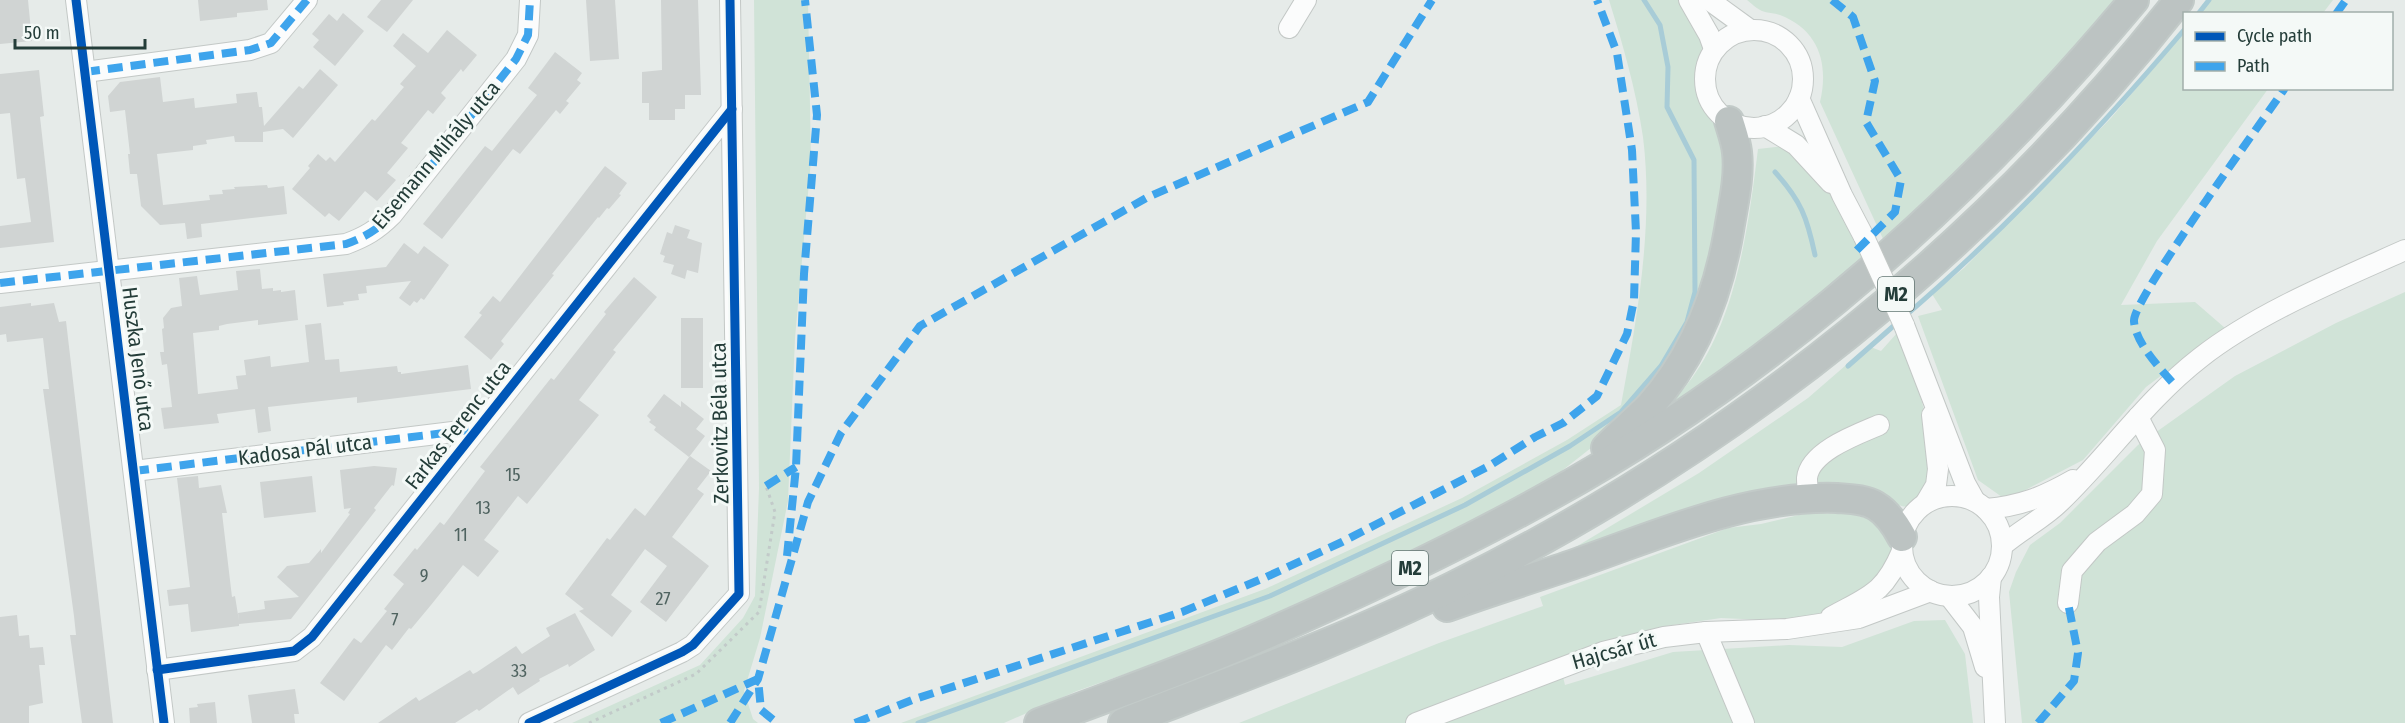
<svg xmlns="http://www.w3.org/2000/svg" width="2405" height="723" font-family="'Fira Sans Condensed',sans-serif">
<rect width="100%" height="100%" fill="#e6ebe9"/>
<g fill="#d0e3d7">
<polygon points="754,0 808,0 811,160 795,338 788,501 760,638 744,691 753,719 758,723 572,723 700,665 743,618 755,596 759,488"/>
<path d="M1609,0H1681L1704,40L1696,72V90L1711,121L1720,129L1730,177L1686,350L1610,433L1535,492L1249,630L1077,691L1004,723H901L1265,589L1462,498L1567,440L1621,405C1637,318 1654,226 1643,137C1636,90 1623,45 1609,0Z"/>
<path d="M1747,0H2120L2056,75L1884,241L1820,102C1829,64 1819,30 1780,15C1774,13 1767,13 1762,11C1757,9 1751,3 1747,0Z"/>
<polygon points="2211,0 2333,0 2323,13 2200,13"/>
<polygon points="2184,32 2184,88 2268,89 2157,241 2121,305 2195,302 2225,328 2146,387 2083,460 2014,496 2002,497 1978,480 1918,316 1942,310 1932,294 1964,268 2111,118"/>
<path d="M1784,146L1832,194L1864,259L1829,293L1651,424C1666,407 1684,391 1696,372C1738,311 1749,221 1758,149Z"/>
<polygon points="2405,292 2405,723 2022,723 2009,592 2016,572 2030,545 2060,523 2138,445 2235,376 2336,323"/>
<path d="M1897,333L1919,391L1934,448L1933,487C1907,513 1910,510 1877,496L1554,560L1699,473L1808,398L1868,346L1881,351Z"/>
<polygon points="1807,513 1851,514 1876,521 1891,543 1891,560 1875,585 1825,612 1787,621 1721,618 1666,626 1559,661 1565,685 1673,652 1789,645 1842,647 1914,621 1945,620 1965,654 1973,723 1239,723 1439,643 1543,606 1540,597 1728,528 1761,524"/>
</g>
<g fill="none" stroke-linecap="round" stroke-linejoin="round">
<g stroke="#a8ccd7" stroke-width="5">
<polyline points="2198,14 2209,0"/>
<path d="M1775,172C1801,201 1807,217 1815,255"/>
<path d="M1905,316C2007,229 2098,131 2184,30"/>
<polyline points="1848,366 1898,322"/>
<polyline points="918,723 1270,596 1465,505 1570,446 1621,412 1661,366 1687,322 1695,292 1694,160 1667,107 1668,67 1660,25 1644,0"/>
</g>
</g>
<g fill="#d0d4d3">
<polygon points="0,0 28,0 32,41 0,44"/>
<polygon points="198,0 267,0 268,10 237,13 237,17 200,21"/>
<polygon points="381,0 413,0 387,32 367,17"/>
<polygon points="586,0 615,0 619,59 590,61"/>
<polygon points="661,0 698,0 701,95 685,95 685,109 675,109 675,120 649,120 649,103 642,103 642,72 662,70"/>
<polygon points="343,13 364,31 335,66 313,47 319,40 312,34 329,14 337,21"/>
<polygon points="447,30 477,55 463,72 461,69 441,93 446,98 433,114 428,110 401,143 408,148 387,173 396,180 377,201 365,191 339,221 329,213 325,217 292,189 310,168 308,166 318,154 326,161 330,157 335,162 372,119 375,121 404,87 400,84 416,66 393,46 403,33 428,53"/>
<polygon points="555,52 582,73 577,80 581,83 566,101 569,103 560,114 556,110 520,154 513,149 442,239 423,224 485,146 492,151 537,95 528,88"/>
<polygon points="320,69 338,85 293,138 283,129 263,132 263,142 235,142 234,136 206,140 207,144 193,146 193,150 157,154 163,205 210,200 209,195 223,194 222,190 235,189 234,187 267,185 268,188 284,186 287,214 201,224 202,237 187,239 185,223 160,225 141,206 137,174 130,174 128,154 130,154 125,110 110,112 108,96 120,82 160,77 163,102 194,98 195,108 237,103 236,94 257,92 259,107 262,107 264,126 299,86 303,89"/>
<polygon points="39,70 44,116 40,117 54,242 0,248 0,226 31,222 25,178 17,179 10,113 0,114 0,74"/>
<polygon points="605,166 627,183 619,194 621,195 609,209 607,208 599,218 598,217 552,274 554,275 501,341 504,344 491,360 464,337 482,315 479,313 493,296 500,302"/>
<polygon points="675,225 690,230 687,238 702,243 698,273 687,270 685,279 671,274 674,265 663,262 665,256 660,254 667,232 672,234"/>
<polygon points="404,243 418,254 424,246 449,265 424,300 421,298 417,303 414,301 410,306 399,298 411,281 366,286 367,293 358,294 359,300 343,302 344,305 327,307 323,274 386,267"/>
<polygon points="260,269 262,289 273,288 273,291 281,290 281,292 295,290 298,320 258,325 258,320 227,324 219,326 219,330 193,333 198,394 238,389 236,376 246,375 244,360 270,356 271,367 309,362 305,325 321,323 325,360 339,359 340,372 397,366 398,372 401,372 401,374 468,365 471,389 357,403 357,397 268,407 271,431 258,433 255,409 217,414 219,423 164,429 161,408 172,407 167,364 162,365 160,352 164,352 162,329 164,328 163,318 171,308 182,306 179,278 197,276 200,295 238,290 236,271"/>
<polygon points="634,277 657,297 613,350 616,352 579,400 599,415 527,504 518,496 484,540 499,551 478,577 463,565 431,605 411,629 409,628 392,650 386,645 344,701 320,683 354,638 361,643 387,611 384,609 404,584 393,575 415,548 417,550 440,522 444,525 485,471 480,467 551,378 554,380 606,314 604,312"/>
<polygon points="31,303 31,306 54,303 59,322 66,321 113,723 82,723 70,635 76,635 74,616 43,389 49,389 43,338 7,342 6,334 0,335 0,307"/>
<rect x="681" y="318" width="22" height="70"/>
<polygon points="664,394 681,407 681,401 704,419 696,429 705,436 689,457 654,430 656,427 649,422 651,420 647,416"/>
<polygon points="690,456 711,471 697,489 704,494 672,537 709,566 666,622 640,602 667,566 645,549 611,595 632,611 612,637 579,611 584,609 565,594 607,538 610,540 635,508 645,516"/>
<polygon points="374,466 397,468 394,486 392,485 374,508 376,510 291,619 239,624 239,626 191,632 188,604 169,606 167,590 190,587 177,478 198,476 199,488 221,485 227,513 222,513 232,597 235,596 239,621 238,613 265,609 264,601 299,597 277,577 287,566 309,563 321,549 321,553 350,514 348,513 351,508 344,509 340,470"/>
<polygon points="312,476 316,512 264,518 260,482"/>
<polygon points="575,613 595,650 569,667 568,664 539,679 540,681 518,695 513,687 479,711 477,709 455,723 378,723 416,697 419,701 470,670 473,674 477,672 516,646 522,654 550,636 546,628"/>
<polygon points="17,615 19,636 29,635 30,648 43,647 45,665 39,665 43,703 29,706 29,723 0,723 0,617"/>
<polygon points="295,689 299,714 294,714 295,723 252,723 248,695"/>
<polygon points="215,702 217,723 190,723 189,708 198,707 197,704"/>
</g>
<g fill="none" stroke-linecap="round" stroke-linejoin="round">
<g stroke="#c3c8c6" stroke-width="22">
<g id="minor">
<polyline points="76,0 164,723"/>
<polyline points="1689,0 1709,35 1714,49"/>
<polyline points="1709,0 1749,29"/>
<polyline points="1289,28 1306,0"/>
<circle cx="1754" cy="79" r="49"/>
<polyline points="85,72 250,50 271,43 307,0"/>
<polyline points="1799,98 1842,195 1864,237"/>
<polyline points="1765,126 1796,145 1831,183"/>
<path d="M0,283L346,244C365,237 377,230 392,215L516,59L528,35L530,0"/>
<polyline points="1904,325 1965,483 1975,501"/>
<polyline points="134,471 477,429"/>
<circle cx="1952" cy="546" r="50"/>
<path d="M1808,497C1808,491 1807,484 1807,478C1810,451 1858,434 1879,425"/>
<polyline points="1926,502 1936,485 1938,469 1932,415"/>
<path d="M1986,509C2021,506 2043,497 2073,480"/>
<path d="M2002,546C2020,530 2043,519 2060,502C2108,456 2147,399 2200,358C2257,313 2338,280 2405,250"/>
<polyline points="1991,577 1989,597 1995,723"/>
<polyline points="1949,596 1973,627 1985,667"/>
<polyline points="2068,603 2072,571 2097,542 2135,514 2152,494 2155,450 2138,417"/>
<path d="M1831,617C1869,596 1884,594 1902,551"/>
<polyline points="1706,632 1744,723"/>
<polyline points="157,670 294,651 312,637 732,109"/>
<polyline points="529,723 682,652 693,645 739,594 730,0"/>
<polyline points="1416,723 1603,652 1664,637 1706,632 1787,629 1859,618 1931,591"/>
</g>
</g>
<g stroke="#c2cac8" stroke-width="32">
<g id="highway">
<path d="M1606,448C1620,434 1635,421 1649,407C1694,357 1718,295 1729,230C1733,205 1740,177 1737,152C1736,142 1732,131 1729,121"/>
<path d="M1447,607C1490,591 1534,578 1577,563C1661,534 1746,495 1837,498C1849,499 1865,499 1876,506C1888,513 1896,526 1902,537"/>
<path d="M1039,723C1110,696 1182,671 1251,641C1349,598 1446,553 1540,501C1770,376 1967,200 2134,0"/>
<path d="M1123,723C1234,680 1347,639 1454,586C1734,448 1986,246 2179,0"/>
</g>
</g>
<polyline stroke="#c2cac9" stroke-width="3" stroke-dasharray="3 4.5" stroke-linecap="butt" points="589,723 696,674 759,612 775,512 766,486"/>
<use href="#minor" stroke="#fbfcfc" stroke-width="20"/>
<use href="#highway" stroke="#bcc3c2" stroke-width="28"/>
<g stroke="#c3c8c6" stroke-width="22" stroke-linecap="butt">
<polyline id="minor-bridge" points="1864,237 1904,325"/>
</g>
<use href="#minor-bridge" stroke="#fbfcfc" stroke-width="20"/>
<g stroke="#3ea4ec" stroke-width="8" stroke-dasharray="15 8" stroke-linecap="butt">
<polyline points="1832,0 1853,17 1875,81 1866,122 1901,180 1895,212 1854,253"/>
<polyline points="2336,14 2346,0"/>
<polyline points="85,72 250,50 271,43 307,0"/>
<path d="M0,283L346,244C365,237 377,230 392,215L516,59L528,35L530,0"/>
<path d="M2172,382C2159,367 2135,342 2134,321C2132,300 2264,119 2285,88"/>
<polyline points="134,471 477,429"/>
<polyline points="766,486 796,467"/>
<polyline points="787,556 796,467 804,274 817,115 805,0"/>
<polyline points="661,723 758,679 761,710 777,723"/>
<polyline points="730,723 758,679 808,502 841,433 920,326 1148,197 1368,102 1432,0"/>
<polyline points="855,723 912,700 1182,612 1264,578 1342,542 1489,466 1535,437 1563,423 1597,396 1627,334 1634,300 1636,232 1632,150 1617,53 1597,0"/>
<polyline points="2038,723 2074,681 2078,653 2068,603"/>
</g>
<g stroke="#f4f9f7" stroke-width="13">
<g id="cycleway">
<polyline points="76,0 164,723"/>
<polyline points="157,670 294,651 312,637 732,109"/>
<polyline points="529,723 682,652 693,645 739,594 730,0"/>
</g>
</g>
<use href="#cycleway" stroke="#0057b8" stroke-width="9"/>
</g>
<g text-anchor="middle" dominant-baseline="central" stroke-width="6" stroke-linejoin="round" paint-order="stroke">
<g font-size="18" fill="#4f6360">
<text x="513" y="475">15</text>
<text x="483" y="508">13</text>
<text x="461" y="535">11</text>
<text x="424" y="576">9</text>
<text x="663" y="599">27</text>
<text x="395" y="620">7</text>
<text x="519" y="671">33</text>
</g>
<g fill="#f4f9f7" stroke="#627572" stroke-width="1.5">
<rect x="1878" y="277" width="36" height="34" rx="4.5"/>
<rect x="1392" y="551" width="36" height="34" rx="4.5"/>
</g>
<g font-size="20" font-weight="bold" fill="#243d39">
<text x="1896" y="294">M2</text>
<text x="1410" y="568">M2</text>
</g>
<g font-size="21" fill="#243d39" stroke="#f4f9f7">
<text transform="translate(436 155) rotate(-50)">Eisemann Mihály utca</text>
<text transform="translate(138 359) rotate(83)">Huszka Jenő utca</text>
<text transform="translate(720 423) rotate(-91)">Zerkovitz Béla utca</text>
<text transform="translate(458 425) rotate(-52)">Farkas Ferenc utca</text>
<text transform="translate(305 450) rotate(-7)">Kadosa Pál utca</text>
<text transform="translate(1614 651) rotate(-16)">Hajcsár út</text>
</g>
</g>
<rect x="2183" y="12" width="210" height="78" fill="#f4f9f7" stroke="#a1aeab" stroke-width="1.5"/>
<rect x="2195" y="32" width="30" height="9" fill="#0057b8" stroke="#a1aeab" stroke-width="1.5"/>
<text x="2237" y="42" font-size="18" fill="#243d39">Cycle path</text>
<rect x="2195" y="62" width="30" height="9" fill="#3ea4ec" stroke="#a1aeab" stroke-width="1.5"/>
<text x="2237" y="72" font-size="18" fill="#243d39">Path</text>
<path d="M15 39v9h130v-9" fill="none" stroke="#243d39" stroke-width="3"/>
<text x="24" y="39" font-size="18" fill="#243d39" stroke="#f4f9f7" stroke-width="4.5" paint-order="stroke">50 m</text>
</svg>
